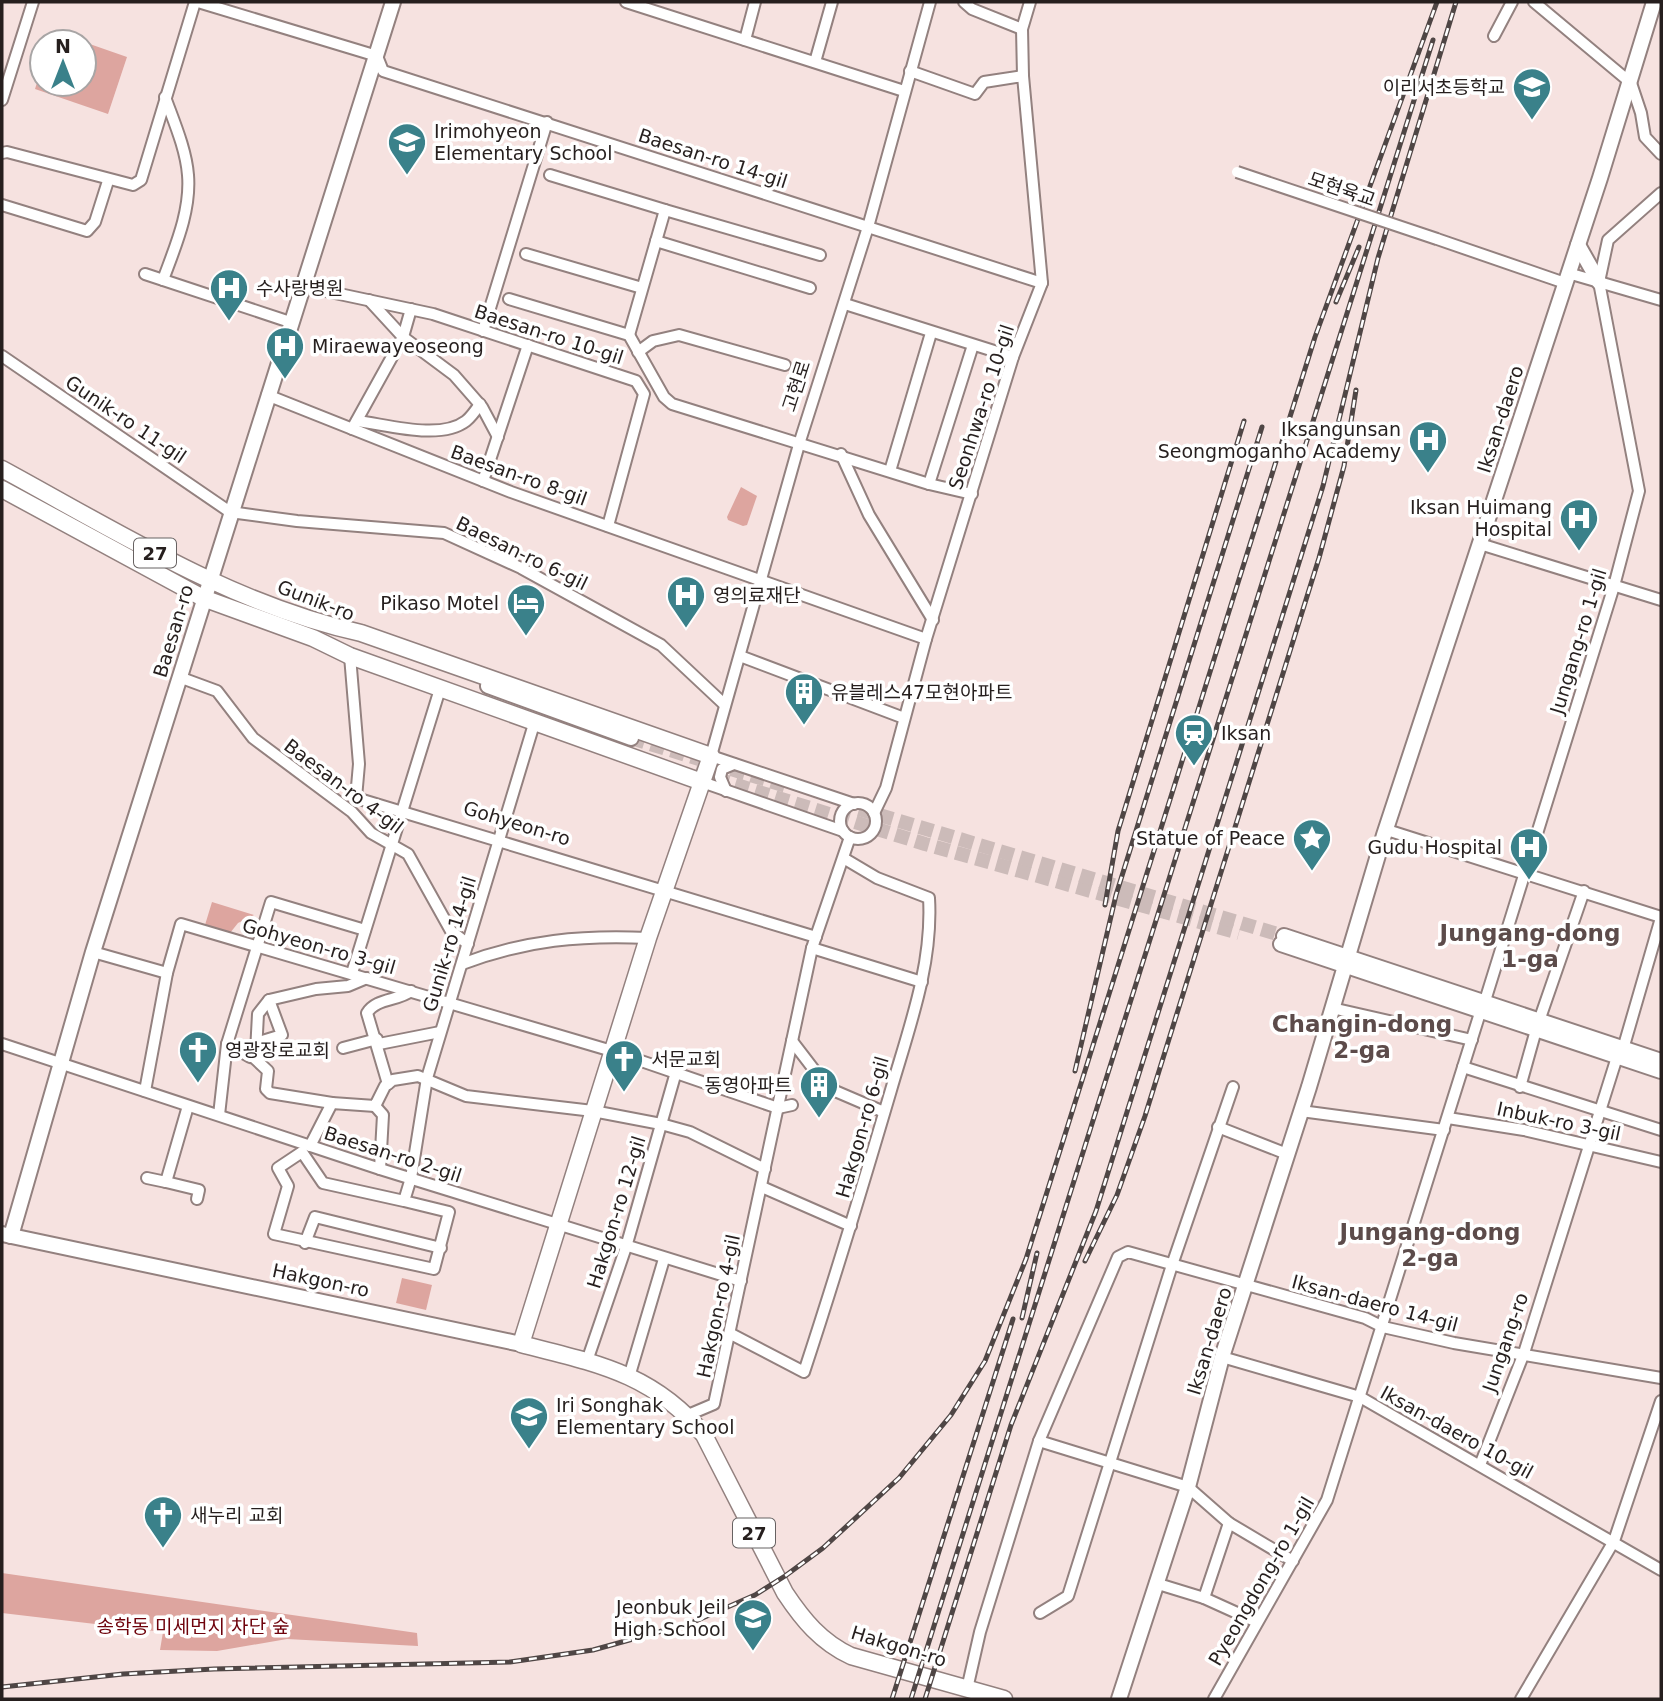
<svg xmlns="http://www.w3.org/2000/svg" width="1663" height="1701" font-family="'DejaVu Sans','Noto Sans KR',sans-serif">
<rect width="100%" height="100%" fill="#f6e2e0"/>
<g fill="#dda59f">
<polygon points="84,42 127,57 108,114 35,89 42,67 42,84 84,84"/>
<polygon points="741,487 757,496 747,525 743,526 728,520 727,517"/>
<polygon points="212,902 254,915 238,923 230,933 205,925"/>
<polygon points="402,1278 432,1285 426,1310 396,1303"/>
<polygon points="2,1573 417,1633 418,1646 287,1639 217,1651 160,1650 163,1632 2,1613"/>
</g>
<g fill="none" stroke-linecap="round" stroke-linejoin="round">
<g stroke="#ccbbb9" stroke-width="14" stroke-dasharray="14 7" stroke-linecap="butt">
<polyline points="631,738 786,786"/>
<polyline points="695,772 925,844 1239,933"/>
<polyline points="839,803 1284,936"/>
</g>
<g stroke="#93817f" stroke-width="14">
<g id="street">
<polyline points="198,2 377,56 383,71 1042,283"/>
<polyline points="626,2 904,91"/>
<polyline points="964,2 972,9 1022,29"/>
<polyline points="1534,2 1631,83 1641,113 1645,137 1661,154"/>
<polyline points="1494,36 1512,2"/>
<polyline points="745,40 755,2"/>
<polyline points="815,62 832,2"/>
<polyline points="910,71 975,94 984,82 1023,76"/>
<polyline points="2,100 33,2"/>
<polyline points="2,153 7,152 133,185 141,180 195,2"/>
<polyline points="550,175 665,210 629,335"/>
<polyline points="2,205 87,231 95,222 108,181"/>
<polyline points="665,210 820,255"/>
<polyline points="1437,239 1565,283"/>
<polyline points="656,241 810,288"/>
<polyline points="526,254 642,288"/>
<polyline points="1568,273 1661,300"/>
<polyline points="145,274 290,322"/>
<path d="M163,280C175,247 191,211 188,175C186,149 174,122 165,97"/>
<polyline points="302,286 433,314 636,381 644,394 608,526"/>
<polyline points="509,299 629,335 664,397 672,404 929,484 972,494"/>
<polyline points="369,300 403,337 454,375 482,407 498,437"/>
<polyline points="845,304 1013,357"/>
<polyline points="483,331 547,122"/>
<polyline points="638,352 653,341 679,335 785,365"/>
<polyline points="2,356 230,512 297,521 444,533 521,568 661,645 725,705"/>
<polyline points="267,395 511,492 926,639"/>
<path d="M357,421C385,424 440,441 466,421C471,417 476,410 480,404"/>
<polyline points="352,429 403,337 411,309"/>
<polyline points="841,454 869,515 933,620"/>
<polyline points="890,471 931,333"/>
<polyline points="483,481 528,345"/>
<polyline points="929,484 973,345"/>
<polyline points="1480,544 1661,600"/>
<polyline points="350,656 359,764 356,798 816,937"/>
<polyline points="740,656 904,718"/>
<polyline points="179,677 217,691 253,738 352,812 371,833 408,854 451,931 468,944"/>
<polyline points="702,782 843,831"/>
<polyline points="726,791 720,777 722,769 734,764"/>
<circle cx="858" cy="821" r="18"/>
<polyline points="854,804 711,756 800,441 868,227 930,2"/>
<polyline points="874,813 886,788 926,639 1013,357 1042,283 1023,76 1022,29 1030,2"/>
<polyline points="1387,830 1661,917"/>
<polyline points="812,948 922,982"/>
<polyline points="93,952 167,973"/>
<path d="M462,964C525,940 582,935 648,938"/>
<polyline points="352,973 440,689"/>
<polyline points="1484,1004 1614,586 1639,491 1599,282 1608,240 1661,193"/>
<polyline points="1332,1008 1472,1040"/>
<polyline points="1539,1021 1584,891"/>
<polyline points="792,1041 828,1088 884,1112"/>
<polyline points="259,1042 282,1035 269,1000"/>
<polyline points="2,1044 380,1169 741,1281"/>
<polyline points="227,1044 250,1057 256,1052 258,1014 269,1000 316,989 348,986 367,978"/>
<polyline points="379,1044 440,1032"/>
<polyline points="343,1048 377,1039"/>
<polyline points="1623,1049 1661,918"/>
<polyline points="252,1056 268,1071 266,1089 270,1093 332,1103"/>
<polyline points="1463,1067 1661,1130"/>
<path d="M388,1084L367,1013C376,998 398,1001 411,991"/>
<polyline points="1520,1087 1536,1030"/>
<polyline points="145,1091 167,973 181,924 612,1051 778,1108 792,1105"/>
<polyline points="375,1106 383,1115 380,1169"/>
<polyline points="1301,1111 1444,1130"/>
<polyline points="219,1115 227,1044 271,902 365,930"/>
<polyline points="1448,1118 1524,1130 1661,1162"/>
<polyline points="1218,1127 1287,1154"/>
<polyline points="310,1146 332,1103 375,1106 385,1086 393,1080 418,1076 466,1096 593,1111 661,1124 690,1132 765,1169"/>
<polyline points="147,1178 166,1182 188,1106"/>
<polyline points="166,1182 199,1190 197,1199"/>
<polyline points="762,1187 851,1226"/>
<polyline points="404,1201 449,1212 434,1269 274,1234 288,1186 278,1168 302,1152 323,1183 404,1201 411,1178 427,1078 534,724"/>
<polyline points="305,1243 315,1217 441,1248"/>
<path d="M731,1334L804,1372C835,1278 863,1185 891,1090C909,1028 933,964 929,898L877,878L845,859"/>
<polyline points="1222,1357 1360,1397 1661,1570"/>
<polyline points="587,1361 626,1247 676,1072"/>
<polyline points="629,1377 664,1259"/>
<polyline points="688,1415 714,1404 812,948 850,837"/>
<polyline points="1039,1441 1188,1487 1229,1523 1293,1561"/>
<polyline points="1480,1465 1524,1353 1617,1057"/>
<polyline points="1155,1583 1204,1598 1257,1622"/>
<polyline points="1204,1598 1229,1523"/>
<polyline points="1040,1613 1068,1596 1172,1265 1233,1087"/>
<polyline points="967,1689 980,1632 1039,1441 1118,1257 1128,1252 1365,1318 1383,1327 1454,1343 1661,1378"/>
<polyline points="1214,1699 1327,1500 1480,1013"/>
<polyline points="1521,1699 1614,1541 1661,1401"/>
</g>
</g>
<g stroke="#93817f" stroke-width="18">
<g id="secondary">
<polyline points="1578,245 1599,282"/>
<polyline points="488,686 631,738"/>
<polyline points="1284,936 1661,1061"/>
<polyline points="1281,944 1661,1071"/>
<polyline points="2,1234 521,1344"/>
<polyline points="11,1236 93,952 393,2"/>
<polyline points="1119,1699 1188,1487 1222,1357 1309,1087 1384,835 1600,178 1654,2"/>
</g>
</g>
<g stroke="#93817f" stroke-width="19">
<g id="primary">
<path d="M2,469C118,532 231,604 361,633L711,756L648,938L521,1344C595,1363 653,1373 704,1435L785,1593C803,1620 821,1642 851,1656L1004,1699"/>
<polyline points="2,489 203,598 313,638 350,656 702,782"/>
</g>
</g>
<use href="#street" stroke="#fff" stroke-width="10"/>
<use href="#secondary" stroke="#fff" stroke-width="14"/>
<use href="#primary" stroke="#fff" stroke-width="16"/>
<g stroke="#4f4645" stroke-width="5">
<g id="rail">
<polyline points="1336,302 1359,247"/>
<polyline points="1105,905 1118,831 1244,421"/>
<polyline points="1075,1071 1116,895 1262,427"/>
<polyline points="1085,1261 1117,1195 1145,1116 1319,558 1344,466 1356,390"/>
<polyline points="1022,1318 1037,1253"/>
<polyline points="2,1687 123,1674 214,1669 510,1662 593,1650 691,1623 755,1595 785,1576 823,1548 899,1478 951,1415 985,1361 1026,1259 1315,337 1437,2"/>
<polyline points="892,1699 1013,1319"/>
<polyline points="911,1699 1433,40"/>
<polyline points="925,1699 1011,1425 1096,1211 1323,486 1378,258 1456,2"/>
</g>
</g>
<use href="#rail" stroke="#fff" stroke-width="2.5" stroke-dasharray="8" stroke-linecap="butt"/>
<g stroke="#93817f" stroke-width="14" stroke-linecap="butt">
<polyline id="street-bridge" points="1237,172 1437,239"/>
</g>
<use href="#street-bridge" stroke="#fff" stroke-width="10"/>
</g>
<defs>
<g id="school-pin" transform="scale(2.0125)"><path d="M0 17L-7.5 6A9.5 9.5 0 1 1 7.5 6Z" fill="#3a818a" stroke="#fff"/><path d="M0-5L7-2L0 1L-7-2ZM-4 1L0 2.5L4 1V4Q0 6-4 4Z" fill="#fff"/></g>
<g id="hospital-pin" transform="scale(2.0125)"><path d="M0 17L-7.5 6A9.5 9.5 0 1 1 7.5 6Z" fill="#3a818a" stroke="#fff"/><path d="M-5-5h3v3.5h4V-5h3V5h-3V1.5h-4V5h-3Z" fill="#fff"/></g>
<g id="hotel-pin" transform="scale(2.0125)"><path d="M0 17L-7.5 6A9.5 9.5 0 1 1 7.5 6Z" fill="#3a818a" stroke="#fff"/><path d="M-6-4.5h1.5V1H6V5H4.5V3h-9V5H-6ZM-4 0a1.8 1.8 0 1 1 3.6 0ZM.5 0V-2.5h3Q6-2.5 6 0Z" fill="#fff"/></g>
<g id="building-pin" transform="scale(2.0125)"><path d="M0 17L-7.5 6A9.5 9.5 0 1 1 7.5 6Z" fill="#3a818a" stroke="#fff"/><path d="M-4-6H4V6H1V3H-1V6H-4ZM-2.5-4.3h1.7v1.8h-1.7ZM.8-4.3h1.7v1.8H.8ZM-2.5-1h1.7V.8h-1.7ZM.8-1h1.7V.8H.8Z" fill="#fff"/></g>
<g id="station-pin" transform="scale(2.0125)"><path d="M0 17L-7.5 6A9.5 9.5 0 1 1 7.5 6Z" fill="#3a818a" stroke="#fff"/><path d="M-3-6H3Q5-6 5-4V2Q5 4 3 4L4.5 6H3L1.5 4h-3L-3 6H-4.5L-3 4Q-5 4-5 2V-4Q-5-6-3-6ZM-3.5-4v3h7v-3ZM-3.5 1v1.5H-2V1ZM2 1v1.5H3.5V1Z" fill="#fff"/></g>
<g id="sight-pin" transform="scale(2.0125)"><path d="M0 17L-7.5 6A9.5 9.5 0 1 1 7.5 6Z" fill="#3a818a" stroke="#fff"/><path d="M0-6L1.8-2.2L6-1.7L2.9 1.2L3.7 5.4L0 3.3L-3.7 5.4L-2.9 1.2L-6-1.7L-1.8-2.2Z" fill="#fff"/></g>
<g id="church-pin" transform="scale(2.0125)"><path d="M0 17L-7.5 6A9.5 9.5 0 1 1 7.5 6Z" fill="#3a818a" stroke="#fff"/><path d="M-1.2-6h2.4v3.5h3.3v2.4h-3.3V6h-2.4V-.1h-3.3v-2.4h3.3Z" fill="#fff"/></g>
</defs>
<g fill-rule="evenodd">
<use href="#school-pin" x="1532" y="87"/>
<use href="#school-pin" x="407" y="142"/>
<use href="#hospital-pin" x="229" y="288"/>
<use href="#hospital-pin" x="285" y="346"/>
<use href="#hospital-pin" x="1428" y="440"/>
<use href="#hospital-pin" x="1579" y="518"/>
<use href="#hospital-pin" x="686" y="595"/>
<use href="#hotel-pin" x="526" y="603"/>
<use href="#building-pin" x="804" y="692"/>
<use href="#station-pin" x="1194" y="733"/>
<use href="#sight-pin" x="1312" y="838"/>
<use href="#hospital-pin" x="1529" y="847"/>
<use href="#church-pin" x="198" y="1050"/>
<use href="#church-pin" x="624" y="1059"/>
<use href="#building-pin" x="819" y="1085"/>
<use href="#school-pin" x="529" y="1416"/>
<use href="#church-pin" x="163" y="1515"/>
<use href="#school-pin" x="753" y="1618"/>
</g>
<g text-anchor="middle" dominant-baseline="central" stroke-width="7" stroke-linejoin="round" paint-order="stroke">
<g fill="#fff" stroke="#676262" stroke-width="2">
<rect x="134" y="538.5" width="42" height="29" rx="5"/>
<rect x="733" y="1518.5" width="42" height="29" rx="5"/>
</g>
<g font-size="18" font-weight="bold" fill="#261f1e">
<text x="155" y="553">27</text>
<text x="754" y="1533">27</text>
</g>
<g font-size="19" fill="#261f1e" stroke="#fff" text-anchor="start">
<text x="1505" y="87" text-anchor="end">이리서초등학교</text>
<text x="434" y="131">Irimohyeon<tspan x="434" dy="22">Elementary School</tspan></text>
<text x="256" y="288">수사랑병원</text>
<text x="312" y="346">Miraewayeoseong</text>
<text x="1401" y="429" text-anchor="end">Iksangunsan<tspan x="1401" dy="22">Seongmoganho Academy</tspan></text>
<text x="1552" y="507" text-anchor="end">Iksan Huimang<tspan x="1552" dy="22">Hospital</tspan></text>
<text x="713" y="595">영의료재단</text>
<text x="499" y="603" text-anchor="end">Pikaso Motel</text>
<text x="831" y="692">유블레스47모현아파트</text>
<text x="1221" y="733">Iksan</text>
<text x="1285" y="838" text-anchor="end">Statue of Peace</text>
<text x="1502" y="847" text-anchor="end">Gudu Hospital</text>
<text x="225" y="1050">영광장로교회</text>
<text x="651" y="1059">서문교회</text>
<text x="792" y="1085" text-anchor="end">동영아파트</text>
<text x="556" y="1405">Iri Songhak<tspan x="556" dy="22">Elementary School</tspan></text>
<text x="190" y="1515">새누리 교회</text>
<text x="726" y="1607" text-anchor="end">Jeonbuk Jeil<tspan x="726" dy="22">High School</tspan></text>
</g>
<g font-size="19" fill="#261f1e" stroke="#fff">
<text transform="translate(713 158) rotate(18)">Baesan-ro 14-gil</text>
<text transform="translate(1342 189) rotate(19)">모현육교</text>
<text transform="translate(549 334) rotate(18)">Baesan-ro 10-gil</text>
<text transform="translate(796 386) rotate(-72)">고현로</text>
<text transform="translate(981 407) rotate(-72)">Seonhwa-ro 10-gil</text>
<text transform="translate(126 419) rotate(34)">Gunik-ro 11-gil</text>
<text transform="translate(1500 419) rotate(-72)">Iksan-daero</text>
<text transform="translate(519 475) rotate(20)">Baesan-ro 8-gil</text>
<text transform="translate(522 553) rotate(26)">Baesan-ro 6-gil</text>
<text transform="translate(316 600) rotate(21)">Gunik-ro</text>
<text transform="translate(173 631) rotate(-73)">Baesan-ro</text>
<text transform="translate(1578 641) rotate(-73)">Jungang-ro 1-gil</text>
<text transform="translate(344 786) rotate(37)">Baesan-ro 4-gil</text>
<text transform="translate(517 823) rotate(17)">Gohyeon-ro</text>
<text transform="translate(449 944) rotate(-73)">Gunik-ro 14-gil</text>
<text transform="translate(319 946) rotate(16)">Gohyeon-ro 3-gil</text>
<text transform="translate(1559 1121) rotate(12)">Inbuk-ro 3-gil</text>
<text transform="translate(862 1127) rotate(-74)">Hakgon-ro 6-gil</text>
<text transform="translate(393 1154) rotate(18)">Baesan-ro 2-gil</text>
<text transform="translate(616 1212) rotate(-73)">Hakgon-ro 12-gil</text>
<text transform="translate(321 1280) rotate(12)">Hakgon-ro</text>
<text transform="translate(1375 1303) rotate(15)">Iksan-daero 14-gil</text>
<text transform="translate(718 1306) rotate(-78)">Hakgon-ro 4-gil</text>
<text transform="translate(1209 1341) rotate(-73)">Iksan-daero</text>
<text transform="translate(1505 1342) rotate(-71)">Jungang-ro</text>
<text transform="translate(1457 1432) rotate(29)">Iksan-daero 10-gil</text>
<text transform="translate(1261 1581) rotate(-60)">Pyeongdong-ro 1-gil</text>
<text transform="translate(899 1646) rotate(17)">Hakgon-ro</text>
</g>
<g font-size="19" fill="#6e020b" stroke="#fff">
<text x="193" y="1626">송학동 미세먼지 차단 숲</text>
</g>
<g font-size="23" font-weight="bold" fill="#5c4b4a" stroke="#fff">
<text x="1530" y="933">Jungang-dong<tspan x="1530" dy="26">1-ga</tspan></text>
<text x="1362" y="1024">Changin-dong<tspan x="1362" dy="26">2-ga</tspan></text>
<text x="1430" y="1232">Jungang-dong<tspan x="1430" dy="26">2-ga</tspan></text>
</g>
</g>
<rect width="1663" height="1701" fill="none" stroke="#261f1e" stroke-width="7"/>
<g transform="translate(63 63)"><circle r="33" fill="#ffffff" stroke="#a8a5a5" stroke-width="2"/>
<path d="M0-5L12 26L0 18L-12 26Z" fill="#3a818a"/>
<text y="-10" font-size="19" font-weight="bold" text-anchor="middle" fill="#261f1e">N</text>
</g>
</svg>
